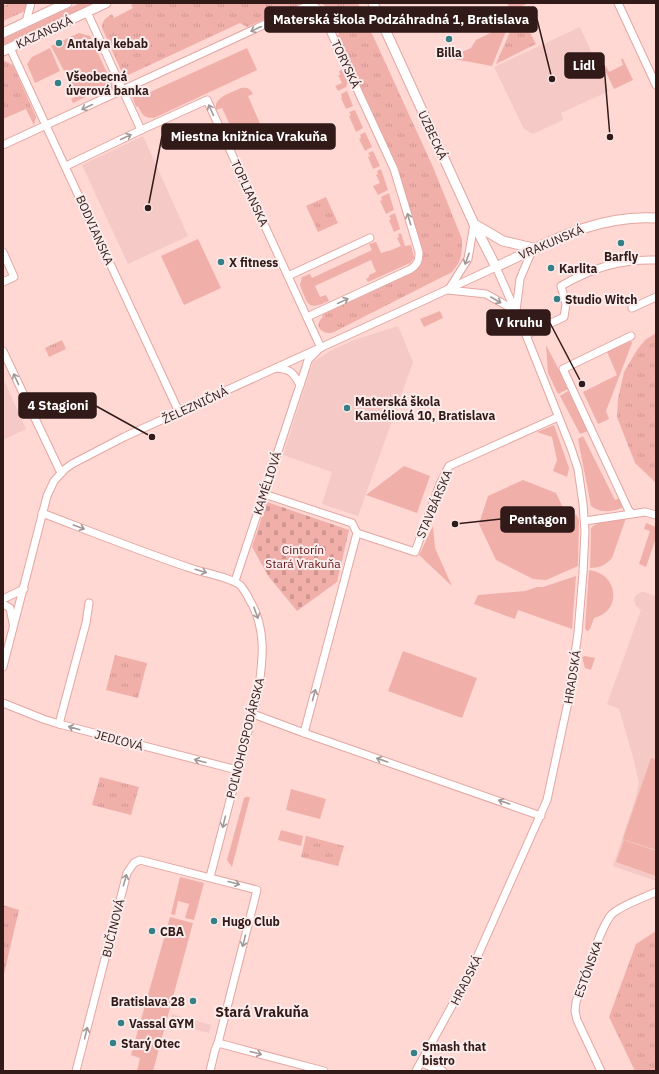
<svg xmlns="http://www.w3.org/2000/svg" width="659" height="1074" font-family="'IBM Plex Sans',sans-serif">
<defs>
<pattern id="cemetery-stones" width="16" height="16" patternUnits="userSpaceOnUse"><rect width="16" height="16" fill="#f1afaa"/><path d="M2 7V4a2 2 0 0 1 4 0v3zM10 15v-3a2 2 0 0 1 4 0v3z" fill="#cf9692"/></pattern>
<pattern id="park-tufts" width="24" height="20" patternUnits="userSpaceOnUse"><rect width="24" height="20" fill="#f1afaa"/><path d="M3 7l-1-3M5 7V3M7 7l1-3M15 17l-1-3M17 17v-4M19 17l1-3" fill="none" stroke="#cf9692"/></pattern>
</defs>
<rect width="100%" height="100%" fill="#ffd8d4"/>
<g fill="#f5c9c5">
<polygon points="580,27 609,91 561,113 563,120 533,134 524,129 494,67"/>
<polygon points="143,136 188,236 128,264 82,165"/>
<polygon points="398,326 413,362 358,516 322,504 332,472 283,455 313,362 330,351 354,340"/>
<polygon points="3,378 26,429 3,440"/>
<polygon points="641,592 644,592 656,596 656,881 613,866 635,800 639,783 633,757 619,709 607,704 641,610 636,606 634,600 635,596"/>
<polygon points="172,1014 211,1025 209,1033 170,1023"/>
</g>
<g fill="#f1afaa">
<polygon points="80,3 94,3 3,45 3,39"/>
<polygon points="507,3 528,3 511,13"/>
<polygon points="313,12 317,16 323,30 318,33 314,24 302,29 295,18 305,13"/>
<polygon points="509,24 492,66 448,58 471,48 476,40"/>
<polygon points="79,33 90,36 114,88 110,93 107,87 73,103 71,99 77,96 51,46"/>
<polygon points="50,48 60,71 35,83 27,64 32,57"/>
<path d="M247,48L257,70L154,118C144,118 142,115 138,106L136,107L132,95L135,90L140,98L148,93Z"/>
<polygon points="621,59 623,59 633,80 614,89 604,68 606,66 609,72 623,65"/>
<polygon points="342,70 348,83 346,87 338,91 335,86 342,83 338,75 340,75 339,71"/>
<path d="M241,88C247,87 250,88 253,94L248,96L261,126L267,123C272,138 254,142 243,147C237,147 234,146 230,141L236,138L222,108L216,110C213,97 231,93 241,88Z"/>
<polygon points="347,91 353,106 346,109 341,98 342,97 341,94"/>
<polygon points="355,110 363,128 356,132 349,116 351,115 349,112"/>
<polygon points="365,132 372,147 365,151 359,139 361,138 360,135"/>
<polygon points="373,151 380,166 373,169 368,157 370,156 368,153"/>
<polygon points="381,169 388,190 378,195 373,186 380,183 376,175 378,174 377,171"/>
<polygon points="389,193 394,210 386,214 380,201 382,200 381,197"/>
<polygon points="395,213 400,229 394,232 389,220 391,219 389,216"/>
<path d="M401,233L405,246L411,245L414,258L410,263L368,282L366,279L369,277V275L376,272L371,260L315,286L320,297L326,295L329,301C307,311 308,305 300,285L302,277L310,274L312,278L372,250L369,244L376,242L381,253L387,251H389L401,246L397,238L399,237L398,234Z"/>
<polygon points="198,239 221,288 184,305 161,256"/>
<polygon points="440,311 443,318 424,327 420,319"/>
<polygon points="631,341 632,343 606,411 609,419 598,424 583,392 617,375 607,352"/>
<polygon points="546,345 558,368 568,389 558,394 548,373"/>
<polygon points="568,391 588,431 580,434 560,396"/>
<polygon points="554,425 569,468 567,477 553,471 557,460 552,437 537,432"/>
<path d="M583,436L615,500L620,498L623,505L622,508C612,512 600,513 591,506L578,439Z"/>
<polygon points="404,466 430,476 417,513 366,495"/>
<polygon points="523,480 556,493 568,518 576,514 579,520 578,566 546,580 533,579 496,560 479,524 488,496"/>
<path d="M626,518L612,558C606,565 599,568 590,568L591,528C599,520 615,520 626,518Z"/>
<polygon points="646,523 656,527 656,538 646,567 639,564 650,531 644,529"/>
<polygon points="433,526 435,548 452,586 419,555"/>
<path d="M589,570C618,573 623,611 594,618L590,629L588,631L586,630L585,628Z"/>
<polygon points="576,576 572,629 518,610 515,619 474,604 478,595 525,591 537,587 543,587"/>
<polygon points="403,651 477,678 462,718 388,691"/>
<polygon points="585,656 595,658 591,670 585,668 582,657"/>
<polygon points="651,758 656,760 656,850 623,839"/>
<polygon points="291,789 326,799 320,819 286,810"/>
<polygon points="246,797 250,797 232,867 227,860 244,798"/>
<polygon points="281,830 303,836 301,846 278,840"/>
<polygon points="624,840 656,851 656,876 616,862"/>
<polygon points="180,877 204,883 194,920 185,918 189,904 178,901 175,915 171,914"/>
<polygon points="170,917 193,923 153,1071 137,1071 140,1058 131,1055"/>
</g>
<polygon fill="url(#cemetery-stones)" points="267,502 349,530 337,582 297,611 269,577 252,547"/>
<g fill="url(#park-tufts)">
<polygon points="10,3 27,3 25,11 3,21 3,6"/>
<path d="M135,3H302L247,27L240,23L124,77L102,28C102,20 106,18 112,14L114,18L133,8L131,5Z"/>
<path d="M321,3H358L433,167L462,239C462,254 462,260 452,272L334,332C323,336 312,326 323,317L322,315L414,272L421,265L423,258L398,168L337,36L339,34C334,23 331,10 321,3Z"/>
<polygon points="524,21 536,44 496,64 512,27"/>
<polygon points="5,61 13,65 36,117 34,125 26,109 3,119 3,62"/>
<polygon points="326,197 338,223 318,232 306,206"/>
<polygon points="656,333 656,483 635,463 617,417 618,399 624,372 637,350 645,340"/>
<polygon points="62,340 66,349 49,357 45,348"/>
<polygon points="115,655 147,663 138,698 106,690"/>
<polygon points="100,777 139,787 131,815 92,805"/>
<polygon points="306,836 344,846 338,866 301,857"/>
<polygon points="3,905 19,910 3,978"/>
<polygon points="656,931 656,1071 635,1071 609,1017 636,944"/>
</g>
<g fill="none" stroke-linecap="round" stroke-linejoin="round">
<g stroke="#e4a6a1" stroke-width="9">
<g id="street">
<polyline points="618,3 656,85"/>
<polyline points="87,12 141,130 207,100 321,348"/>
<polyline points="26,22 31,3"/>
<polyline points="10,48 179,412"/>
<path d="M3,145L294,11L305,7L314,6L322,13L394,169L419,252C419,260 418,264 411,269L307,317"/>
<polyline points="66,166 141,130"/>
<polyline points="3,252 14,277 3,282"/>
<polyline points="288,276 370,238"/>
<polyline points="449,289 468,259 474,224"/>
<polyline points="448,290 486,294 516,311"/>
<polyline points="632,308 656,297"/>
<polyline points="516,311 520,279 533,248"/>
<path d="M526,335L564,317L566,304L561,286C592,268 620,259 656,260"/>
<polyline points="631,336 563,369 628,509 631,513"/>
<polyline points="3,351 61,473"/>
<path d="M276,368C290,369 293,372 300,385"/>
<polyline points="264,494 352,523 357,533"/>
<path d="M42,513C92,532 142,552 193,569C204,573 233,578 241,586C244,590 247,594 249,599C267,628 263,660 258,693L210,877"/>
<polyline points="585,521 645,512 656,515"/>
<polyline points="235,581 306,367 308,360 317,351"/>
<polyline points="3,599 24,589"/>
<polyline points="3,604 10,608 13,623"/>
<polyline points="3,667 47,496 54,481 65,469 72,464 124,437 401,311 496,267 526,335 571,448 578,469 583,504 585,531 583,573 578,633 568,702 547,800 470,973 416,1071"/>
<polyline points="3,703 43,719 59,724 237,770"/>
<polyline points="253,714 304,733 541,816"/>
<polyline points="59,724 86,623 89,603"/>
<polyline points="304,733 357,533 415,552 440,484 449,466 558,417"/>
<polyline points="218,1043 324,1071"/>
<polyline points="421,1063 443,1071"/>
<polyline points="76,1071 127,873 134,863 140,860 257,890 218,1043 215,1050 210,1071"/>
<path d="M601,1071L577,1020L575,1011L576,1002C583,984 600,926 612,914C622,905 643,898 656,892"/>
</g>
</g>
<g stroke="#e4a6a1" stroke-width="11">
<g id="secondary">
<path d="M373,3L474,224L496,267C547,243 597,214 656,218"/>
<polyline points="3,33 67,3"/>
<polyline points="3,51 106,3"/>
<polyline points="474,224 503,241 533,248"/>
</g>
</g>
<use href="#street" stroke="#fff" stroke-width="7"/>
<use href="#secondary" stroke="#fff" stroke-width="9"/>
</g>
<defs><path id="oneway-shaft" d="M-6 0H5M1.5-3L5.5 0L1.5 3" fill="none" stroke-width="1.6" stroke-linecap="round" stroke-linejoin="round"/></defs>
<g stroke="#a29897">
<use href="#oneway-shaft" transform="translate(256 29) rotate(155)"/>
<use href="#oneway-shaft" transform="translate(87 107) rotate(155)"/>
<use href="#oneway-shaft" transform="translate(211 110) rotate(-115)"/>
<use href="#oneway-shaft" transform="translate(126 137) rotate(-25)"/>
<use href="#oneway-shaft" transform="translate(409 219) rotate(-107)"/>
<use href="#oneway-shaft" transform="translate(467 259) rotate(110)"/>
<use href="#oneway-shaft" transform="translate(496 300) rotate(30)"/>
<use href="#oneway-shaft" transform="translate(343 301) rotate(-25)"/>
<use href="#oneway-shaft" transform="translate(16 379) rotate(-115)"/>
<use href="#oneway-shaft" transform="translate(79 527) rotate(20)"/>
<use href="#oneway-shaft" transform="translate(201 571) rotate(17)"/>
<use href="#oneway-shaft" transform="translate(256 613) rotate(70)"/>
<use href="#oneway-shaft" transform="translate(314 695) rotate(-75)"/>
<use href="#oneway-shaft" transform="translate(74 728) rotate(-164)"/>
<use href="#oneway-shaft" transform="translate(382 760) rotate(-161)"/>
<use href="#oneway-shaft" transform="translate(200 761) rotate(-165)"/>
<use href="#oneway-shaft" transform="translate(504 802) rotate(-161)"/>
<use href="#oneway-shaft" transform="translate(224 822) rotate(104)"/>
<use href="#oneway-shaft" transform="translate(125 880) rotate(-74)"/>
<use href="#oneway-shaft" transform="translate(234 883) rotate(15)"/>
<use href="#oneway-shaft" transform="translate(244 941) rotate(104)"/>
<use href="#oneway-shaft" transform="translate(86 1033) rotate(-76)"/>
<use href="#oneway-shaft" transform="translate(256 1053) rotate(15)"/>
</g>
<g fill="#377f86" stroke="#faeceb" stroke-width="1.5">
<circle cx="449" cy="39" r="4"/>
<circle cx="59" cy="43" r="4"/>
<circle cx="58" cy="83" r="4"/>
<circle cx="621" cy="243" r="4"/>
<circle cx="221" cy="262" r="4"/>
<circle cx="551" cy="268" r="4"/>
<circle cx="557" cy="299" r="4"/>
<circle cx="347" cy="408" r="4"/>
<circle cx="214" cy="921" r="4"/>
<circle cx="152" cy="931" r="4"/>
<circle cx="193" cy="1001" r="4"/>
<circle cx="121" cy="1023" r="4"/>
<circle cx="113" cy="1043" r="4"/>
<circle cx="414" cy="1053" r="4"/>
</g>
<g text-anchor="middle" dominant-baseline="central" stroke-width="4" stroke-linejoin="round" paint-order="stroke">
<g font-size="12" fill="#311a18" stroke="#faeceb">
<text transform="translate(44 32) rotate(-25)">KAZANSKÁ</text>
<text transform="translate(346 64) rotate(65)">TORYSKÁ</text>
<text transform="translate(433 135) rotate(65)">UZBECKÁ</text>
<text transform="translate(250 193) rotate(65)">TOPLIANSKA</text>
<text transform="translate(95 230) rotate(66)">BODVIANSKA</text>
<text transform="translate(551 242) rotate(-23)">VRAKUNSKÁ</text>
<text transform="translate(195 405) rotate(-25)">ŽELEZNIČNÁ</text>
<text transform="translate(267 483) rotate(-72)">KAMÉLIOVÁ</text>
<text transform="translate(434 504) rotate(-67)">STAVBÁRSKA</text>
<text transform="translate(572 677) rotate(-81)">HRADSKÁ</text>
<text transform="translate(245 738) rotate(-76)">POĽNOHOSPODÁRSKA</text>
<text transform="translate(119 740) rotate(15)">JEDĽOVÁ</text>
<text transform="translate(113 928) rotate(-76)">BUČINOVÁ</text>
<text transform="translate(588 969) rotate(-70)">ESTÓNSKA</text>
<text transform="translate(466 980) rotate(-63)">HRADSKÁ</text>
</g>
<g font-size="12" font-weight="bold" fill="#311a18" stroke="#faeceb" text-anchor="start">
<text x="67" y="43">Antalya kebab</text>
<text x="449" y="52" text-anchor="middle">Billa</text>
<text x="66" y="76">Všeobecná<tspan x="66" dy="14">úverová banka</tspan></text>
<text x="621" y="256" text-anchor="middle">Barfly</text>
<text x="229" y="262">X fitness</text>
<text x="559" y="268">Karlita</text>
<text x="565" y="299">Studio Witch</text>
<text x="355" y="401">Materská škola<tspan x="355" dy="14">Kaméliová 10, Bratislava</tspan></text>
<text x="222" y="921">Hugo Club</text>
<text x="160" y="931">CBA</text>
<text x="185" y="1001" text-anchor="end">Bratislava 28</text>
<text x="129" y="1023">Vassal GYM</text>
<text x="121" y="1043">Starý Otec</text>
<text x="422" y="1046">Smash that<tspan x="422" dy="14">bistro</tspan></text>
</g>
<g font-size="12" fill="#641116" stroke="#faeceb">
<text x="303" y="549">Cintorín<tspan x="303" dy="14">Stará Vrakuňa</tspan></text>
</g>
<g font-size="14" font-weight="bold" fill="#311a18" stroke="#faeceb">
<text x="262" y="1012">Stará Vrakuňa</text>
</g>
</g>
<path fill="none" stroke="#311a18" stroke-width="1.5" d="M552 79L537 19M610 137L604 65M148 208L162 136M582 384L550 323M152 437L96 406M455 524L501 519"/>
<g fill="#311a18" stroke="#faeceb" stroke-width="1.5">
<circle cx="552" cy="79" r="4"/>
<circle cx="610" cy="137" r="4"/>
<circle cx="148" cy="208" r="4"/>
<circle cx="582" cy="384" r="4"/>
<circle cx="152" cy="437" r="4"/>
<circle cx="455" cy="524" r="4"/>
</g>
<g fill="#311a18" stroke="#311a18" stroke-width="1.5">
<rect x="265" y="7" width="272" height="25" rx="4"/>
<rect x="565" y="53" width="39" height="25" rx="4"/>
<rect x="162" y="124" width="173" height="25" rx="4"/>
<rect x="487" y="310" width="63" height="25" rx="4"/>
<rect x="19" y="393" width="77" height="25" rx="4"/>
<rect x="501" y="507" width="73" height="25" rx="4"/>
</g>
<g font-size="13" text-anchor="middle" font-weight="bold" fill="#fff">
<text x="401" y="24">Materská škola Podzáhradná 1, Bratislava</text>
<text x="584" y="70">Lidl</text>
<text x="249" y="141">Miestna knižnica Vrakuňa</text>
<text x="519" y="327">V kruhu</text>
<text x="58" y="410">4 Stagioni</text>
<text x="538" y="524">Pentagon</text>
</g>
<rect width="659" height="1074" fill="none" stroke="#311a18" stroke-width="8"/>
</svg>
